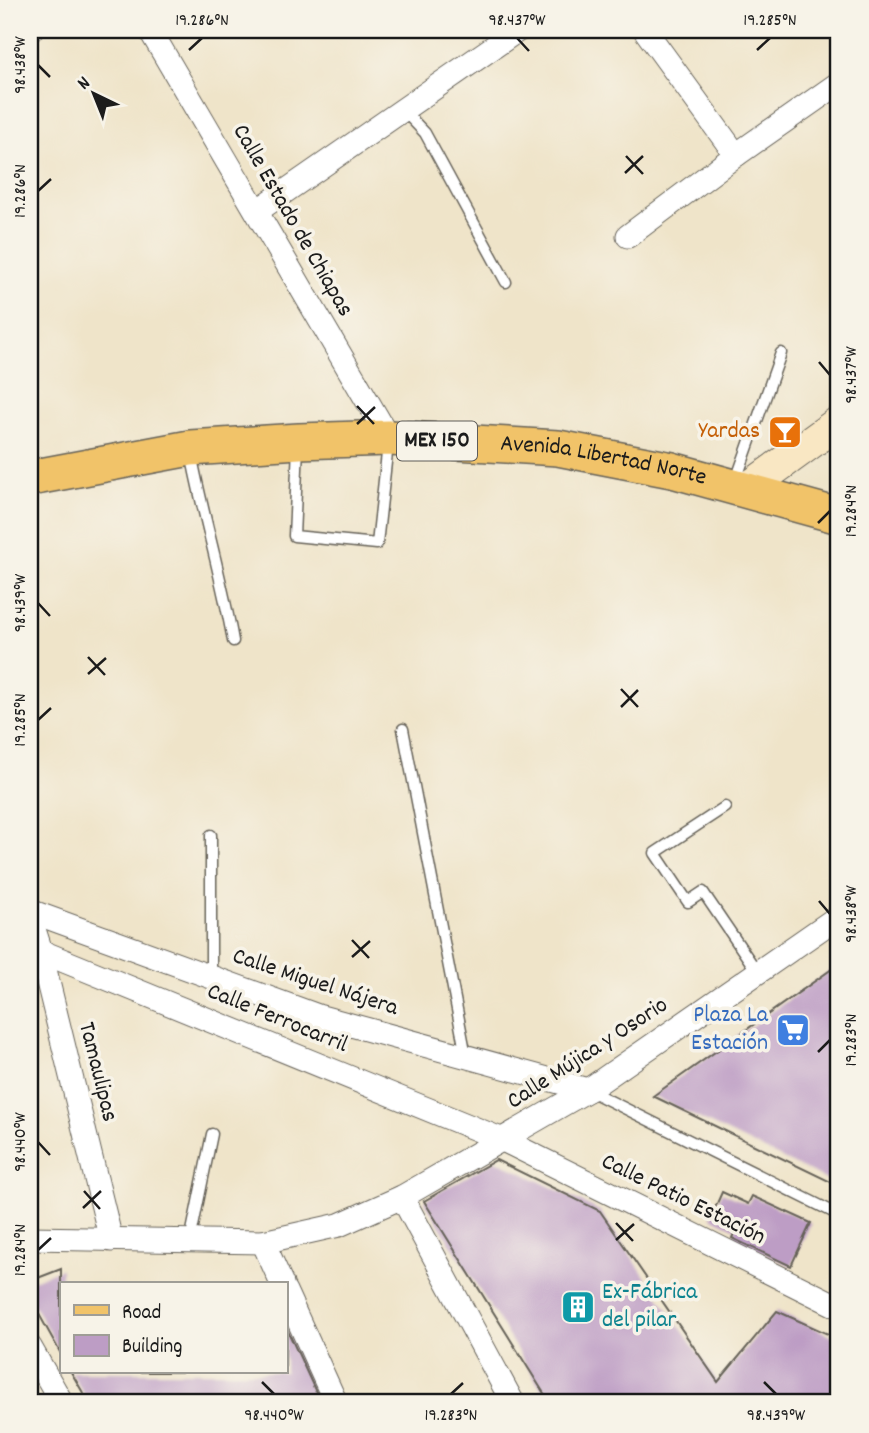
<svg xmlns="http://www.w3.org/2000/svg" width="869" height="1433" font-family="Dekko,sans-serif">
<rect width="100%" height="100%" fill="#f7f3e8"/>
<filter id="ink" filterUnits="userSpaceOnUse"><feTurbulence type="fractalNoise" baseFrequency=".0143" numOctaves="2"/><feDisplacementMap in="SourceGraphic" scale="14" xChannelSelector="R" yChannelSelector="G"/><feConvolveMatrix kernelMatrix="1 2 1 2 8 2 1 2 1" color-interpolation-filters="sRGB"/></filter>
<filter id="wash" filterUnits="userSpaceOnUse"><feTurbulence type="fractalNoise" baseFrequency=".00686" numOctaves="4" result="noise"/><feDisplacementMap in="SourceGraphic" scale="28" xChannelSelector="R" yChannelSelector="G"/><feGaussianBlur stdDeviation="1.57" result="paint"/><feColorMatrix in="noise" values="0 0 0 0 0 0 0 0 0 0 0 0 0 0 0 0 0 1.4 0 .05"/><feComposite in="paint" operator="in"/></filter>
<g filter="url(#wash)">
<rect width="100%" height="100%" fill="#efe4c9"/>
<g id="blocks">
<g fill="#bd9dc5">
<polygon points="839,964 839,1186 653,1096"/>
<polygon points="496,1160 600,1211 718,1382 777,1311 839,1339 839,1403 550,1403 424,1201"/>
<polygon points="722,1192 748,1204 752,1196 811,1223 791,1266 732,1238 736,1229 711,1217"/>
<polygon points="61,1269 61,1354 30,1298 30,1281"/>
<polygon points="285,1325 321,1403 89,1403 71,1372 285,1372"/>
</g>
</g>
</g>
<g filter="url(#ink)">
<use href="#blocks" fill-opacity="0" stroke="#666259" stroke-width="2"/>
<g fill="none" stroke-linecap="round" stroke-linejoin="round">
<g stroke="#666259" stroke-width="13">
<g id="lane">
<polyline points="403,110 425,133 506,282"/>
<polyline points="298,447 294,536 377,544 388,444"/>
<path d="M191,453C203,516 222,578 233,641"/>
<polyline points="735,483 781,353"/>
<polyline points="403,729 466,1056"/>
<polyline points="725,807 655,853 688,902 703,892 758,973"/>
<polyline points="211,977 211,835"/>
<polyline points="588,1090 839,1215"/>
<polyline points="190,1241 212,1134"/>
</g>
</g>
<g stroke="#666259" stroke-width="25">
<g id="street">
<polyline points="150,30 389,438"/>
<polyline points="645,30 736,155"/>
<polyline points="30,31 31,30"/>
<polyline points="257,211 518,30"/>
<polyline points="628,236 736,155 839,83"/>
<polyline points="30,911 318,1016 588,1090"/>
<polyline points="30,917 39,945 111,1240"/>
<polyline points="30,947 503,1140 839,1307"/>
<polyline points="402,1197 513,1403"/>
<polyline points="30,1238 263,1242 339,1225 402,1197 588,1090 839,916"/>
<polyline points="263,1242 282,1284"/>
<polyline points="285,1291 336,1403"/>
<polyline points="30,1347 62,1403"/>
</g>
</g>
<g stroke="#666259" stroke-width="34">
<polyline id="secondary" points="747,489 839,422"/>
</g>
<g stroke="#666259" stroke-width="38">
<g id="primary">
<path id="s1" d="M30,478L190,448L299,441L389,438L558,448L672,470L839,516"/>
</g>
</g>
<use href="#lane" stroke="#fff" stroke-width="10"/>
<use href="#street" stroke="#fff" stroke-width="23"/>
<use href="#secondary" stroke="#f9e7c3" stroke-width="32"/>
<use href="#primary" stroke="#f1c369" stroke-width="35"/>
</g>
</g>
<path fill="none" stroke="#1c1c1c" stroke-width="2.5" d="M517,38L529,51M189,50L202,38M757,50L770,38M38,65L50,77M626,156L643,174M625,173L643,156M38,191L51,179M819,362L830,375M357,406L374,424M357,424L375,407M818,523L830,511M38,603L50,616M88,657L105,675M88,674L106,658M621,689L638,707M621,707L638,690M38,720L51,708M819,901L830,914M352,940L369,958M352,957L370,941M818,1052L830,1040M38,1142L50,1155M84,1191L100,1209M83,1208L101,1191M616,1223L633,1241M616,1240L634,1224M38,1250L51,1238M262,1382L274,1394M764,1382L776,1394M451,1394L463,1383"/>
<defs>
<g id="bar-square" transform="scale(1.75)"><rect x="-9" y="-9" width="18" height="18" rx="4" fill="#e8710a" stroke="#f7f3e8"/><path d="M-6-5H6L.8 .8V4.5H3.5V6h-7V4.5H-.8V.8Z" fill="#fff"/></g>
<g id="supermarket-square" transform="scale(1.75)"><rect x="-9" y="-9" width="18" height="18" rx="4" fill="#3f7fe0" stroke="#f7f3e8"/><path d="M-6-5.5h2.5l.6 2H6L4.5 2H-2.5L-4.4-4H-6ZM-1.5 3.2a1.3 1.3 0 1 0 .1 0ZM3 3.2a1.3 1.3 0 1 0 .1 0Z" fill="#fff"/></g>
<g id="building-square" transform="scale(1.75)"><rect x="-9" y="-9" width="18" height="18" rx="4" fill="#0f9aa8" stroke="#f7f3e8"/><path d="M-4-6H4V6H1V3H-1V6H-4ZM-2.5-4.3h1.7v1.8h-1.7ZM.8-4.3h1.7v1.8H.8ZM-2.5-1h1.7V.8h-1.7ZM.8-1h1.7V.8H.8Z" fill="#fff"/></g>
</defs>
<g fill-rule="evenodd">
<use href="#bar-square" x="785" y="432"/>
<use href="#supermarket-square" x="793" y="1030"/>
<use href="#building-square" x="578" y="1307"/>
</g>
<g text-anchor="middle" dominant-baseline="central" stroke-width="7" stroke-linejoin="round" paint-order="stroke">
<rect fill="#f7f3e8" stroke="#5e5c59" stroke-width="2" x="397" y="421.5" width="80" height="39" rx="5"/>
<g font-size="23" font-weight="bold" fill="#1c1c1c">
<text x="437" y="441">MEX 150</text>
</g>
<g font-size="24" fill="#1c1c1c" stroke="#f7f3e8">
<text transform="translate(292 221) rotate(60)">Calle Estado de Chiapas</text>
<text stroke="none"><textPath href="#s1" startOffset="578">Avenida Libertad Norte</textPath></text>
<text transform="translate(315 983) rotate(18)">Calle Miguel Nájera</text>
<text transform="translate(277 1019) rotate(22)">Calle Ferrocarril</text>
<text transform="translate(588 1054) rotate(-33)">Calle Mújica y Osorio</text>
<text transform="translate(97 1072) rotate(76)">Tamaulipas</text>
<text transform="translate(683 1200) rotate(26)">Calle Patio Estación</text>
</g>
<g font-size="24" fill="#c56008" stroke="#f7f3e8" text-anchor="end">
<text x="760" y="432">Yardas</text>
</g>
<g font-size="24" fill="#366cbe" stroke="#f7f3e8" text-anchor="end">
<text x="768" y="1016">Plaza La<tspan x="768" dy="28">Estación</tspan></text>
</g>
<g font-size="24" fill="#0d838f" stroke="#f7f3e8" text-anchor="start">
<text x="602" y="1293">Ex-Fábrica<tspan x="602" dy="28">del pilar</tspan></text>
</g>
</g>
<rect width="869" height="1433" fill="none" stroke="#f7f3e8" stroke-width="77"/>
<rect x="60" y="1282" width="228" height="91" fill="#f7f3e8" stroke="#9f9d96" stroke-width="2"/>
<rect x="74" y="1305" width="35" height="10" fill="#f1c369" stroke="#9f9d96" stroke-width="2"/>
<text x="122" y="1318" font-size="21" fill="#1c1c1c">Road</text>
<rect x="74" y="1335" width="35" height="21" fill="#bd9dc5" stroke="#9f9d96" stroke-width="2"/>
<text x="122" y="1352" font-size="21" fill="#1c1c1c">Building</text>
<g transform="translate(94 94) rotate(317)" stroke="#f7f3e8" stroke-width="5" paint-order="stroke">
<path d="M0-5L12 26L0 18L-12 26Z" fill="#1c1c1c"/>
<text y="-10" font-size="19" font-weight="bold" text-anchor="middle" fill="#1c1c1c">N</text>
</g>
<rect x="38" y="38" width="792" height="1356" fill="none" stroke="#1c1c1c" stroke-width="2.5"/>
<g font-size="18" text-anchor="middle" fill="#1c1c1c">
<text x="202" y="25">19.286°N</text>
<text x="517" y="25">98.437°W</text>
<text x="770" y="25">19.285°N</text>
<text transform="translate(19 65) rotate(-90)" y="6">98.438°W</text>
<text transform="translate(19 191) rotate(-90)" y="6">19.286°N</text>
<text transform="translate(850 375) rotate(-90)" y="6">98.437°W</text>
<text transform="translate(850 511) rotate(-90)" y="6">19.284°N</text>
<text transform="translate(19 603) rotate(-90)" y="6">98.439°W</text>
<text transform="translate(19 720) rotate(-90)" y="6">19.285°N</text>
<text transform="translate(850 914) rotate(-90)" y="6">98.438°W</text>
<text transform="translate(850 1040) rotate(-90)" y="6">19.283°N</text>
<text transform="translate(19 1142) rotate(-90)" y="6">98.440°W</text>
<text transform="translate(19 1250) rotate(-90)" y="6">19.284°N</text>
<text x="274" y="1420">98.440°W</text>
<text x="451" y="1420">19.283°N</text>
<text x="776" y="1420">98.439°W</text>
</g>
</svg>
